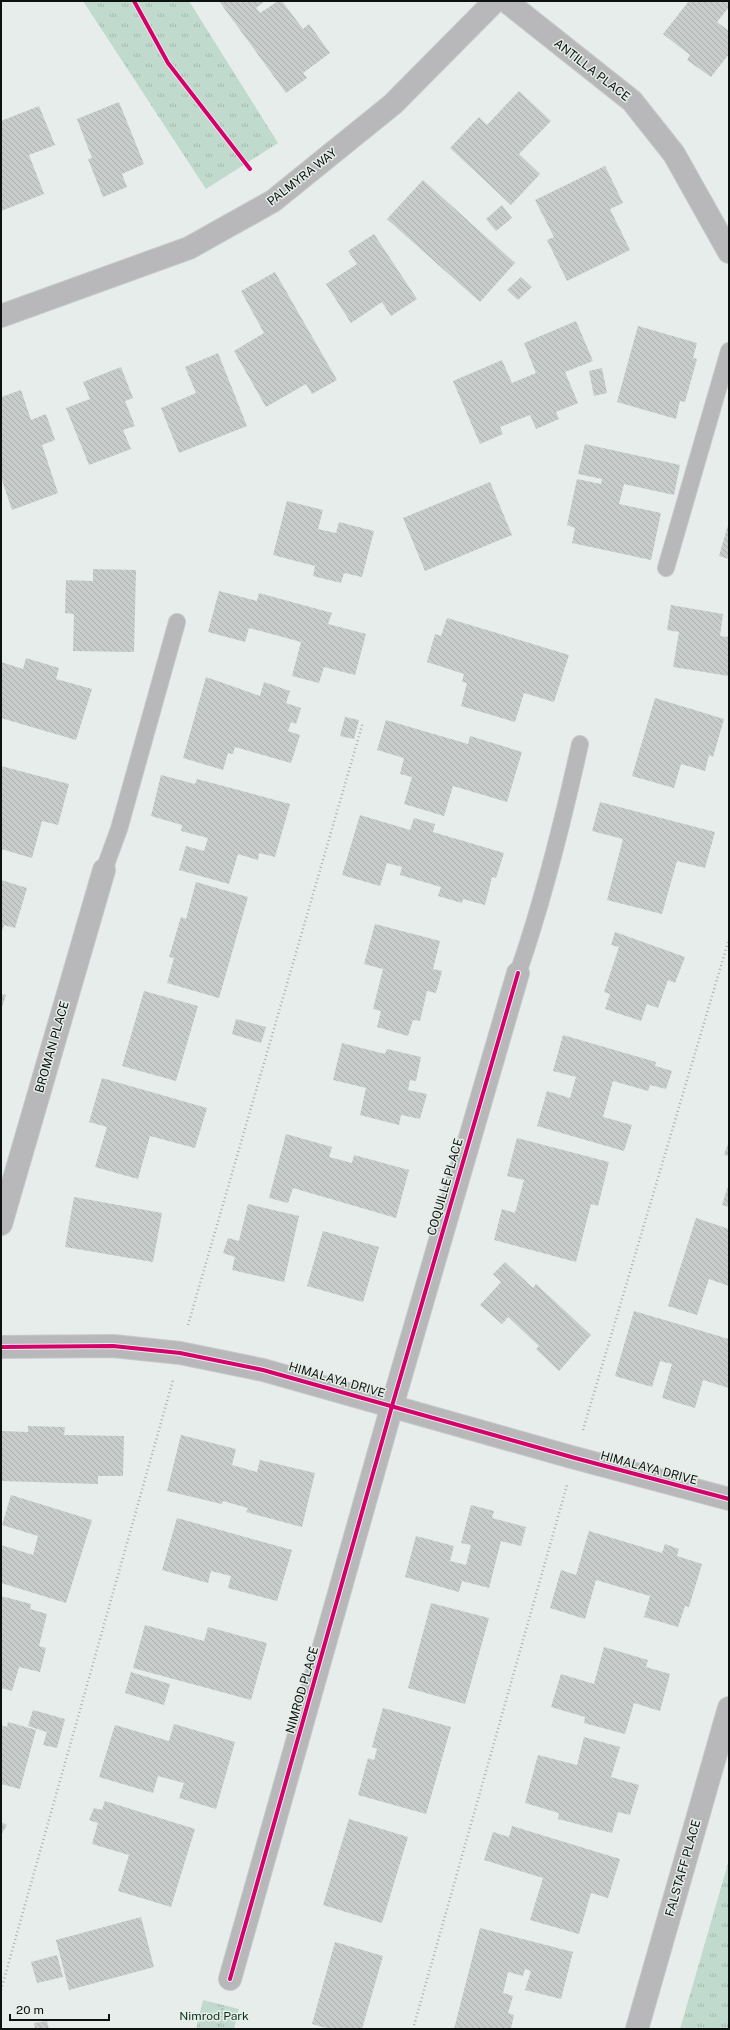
<svg xmlns="http://www.w3.org/2000/svg" width="730" height="2030" font-family="'Public Sans',sans-serif">
<defs>
<pattern id="park-tufts" width="24" height="20" patternUnits="userSpaceOnUse"><rect width="24" height="20" fill="#c0dacd"/><path d="M3 7l-1-3M5 7V3M7 7l1-3M15 17l-1-3M17 17v-4M19 17l1-3" fill="none" stroke="#a4baaf"/></pattern>
<pattern id="building-back-hatch" width="6" height="6" patternUnits="userSpaceOnUse"><rect width="6" height="6" fill="#c8cdcb"/><path d="M-1 5l2 2M0 0l6 6M5-1l2 2" fill="none" stroke="#abafad"/></pattern>
</defs>
<rect width="100%" height="100%" fill="#e7edea"/>
<g fill="url(#park-tufts)">
<polygon points="83,1 189,1 278,143 206,189"/>
<polygon points="729,1860 729,2029 680,2029"/>
<polygon points="203,2000 239,2009 234,2029 196,2029"/>
</g>
<g fill="url(#building-back-hatch)">
<polygon points="219,1 265,1 256,8 260,13 278,1 282,1 303,29 309,24 330,53 303,73 307,78 286,93"/>
<polygon points="689,1 729,1 729,7 717,22 729,31 729,54 711,77 687,60 690,55 663,34"/>
<polygon points="519,91 551,121 519,154 540,174 511,205 450,148 479,117 487,125"/>
<polygon points="119,102 144,164 122,174 127,187 103,197 88,159 92,158 77,119"/>
<polygon points="39,106 55,145 29,155 44,194 1,211 1,121"/>
<polygon points="605,166 623,203 610,209 630,250 567,281 547,240 554,237 535,200"/>
<polygon points="423,180 515,263 480,302 387,219"/>
<polygon points="502,205 512,218 496,231 486,219"/>
<polygon points="374,234 417,299 391,316 382,302 351,323 326,284 357,264 348,251"/>
<polygon points="275,272 337,380 312,394 306,384 266,407 234,351 264,333 241,291"/>
<polygon points="521,277 532,287 518,300 507,290"/>
<polygon points="576,321 593,361 565,372 578,403 556,412 559,419 536,429 530,415 500,427 503,434 480,444 453,381 502,360 512,383 536,373 524,343"/>
<polygon points="638,326 697,343 693,358 697,359 685,402 680,401 676,419 617,402"/>
<polygon points="218,353 247,426 179,453 161,408 196,393 185,367"/>
<polygon points="121,367 133,398 125,401 135,426 123,430 131,449 89,465 66,408 90,399 83,382"/>
<polygon points="602,368 607,393 594,396 589,371"/>
<polygon points="21,390 31,420 46,414 55,440 42,445 58,493 12,510 1,477 1,397"/>
<polygon points="585,444 680,465 674,495 624,484 619,504 661,513 651,560 572,543 575,528 567,525 577,479 601,484 602,479 578,474"/>
<polygon points="490,482 512,535 425,571 403,518"/>
<polygon points="287,501 323,510 318,529 336,533 339,522 374,531 362,577 344,573 341,583 313,576 315,566 273,555"/>
<polygon points="728,525 729,526 729,559 719,556"/>
<polygon points="93,569 136,570 134,652 73,651 74,614 65,613 66,580 93,581"/>
<polygon points="219,591 257,601 259,593 332,613 328,624 366,634 355,675 324,667 319,683 292,676 301,642 249,628 245,642 208,632"/>
<polygon points="671,605 723,614 720,636 729,637 729,676 673,667 679,632 667,630"/>
<polygon points="447,618 569,655 554,702 524,693 515,722 461,706 467,683 462,682 464,674 427,662 435,634 441,636"/>
<polygon points="26,658 59,668 56,679 92,689 76,740 1,718 1,662 23,669"/>
<polygon points="206,677 260,696 264,682 290,691 286,703 301,708 296,724 291,722 288,731 300,735 291,763 235,747 233,754 228,753 223,770 183,758"/>
<polygon points="655,698 724,719 713,757 709,755 705,771 681,764 674,788 632,776"/>
<polygon points="345,717 359,720 354,739 340,736"/>
<polygon points="386,720 468,744 470,736 522,752 507,802 453,786 444,816 404,804 412,777 400,774 404,758 377,750"/>
<polygon points="1,766 69,784 58,825 42,821 32,858 1,849"/>
<polygon points="161,775 195,784 197,779 290,804 275,857 259,853 258,860 238,854 229,884 179,870 186,846 204,851 208,838 181,831 182,825 151,816"/>
<polygon points="600,802 715,832 705,868 677,861 662,914 607,900 623,839 592,831"/>
<polygon points="360,815 410,830 414,818 435,824 433,832 504,853 496,878 492,877 485,905 463,899 462,903 438,896 441,887 400,875 402,867 387,863 380,886 342,875"/>
<polygon points="1,880 27,888 15,928 4,925 1,934"/>
<polygon points="196,882 248,897 219,998 167,983 174,958 169,957 181,917 186,919"/>
<polygon points="375,924 440,941 433,969 442,971 436,993 427,991 420,1021 413,1020 408,1036 377,1027 381,1011 373,1009 383,969 364,964"/>
<polygon points="615,932 685,957 675,983 668,980 658,1008 647,1004 641,1021 605,1009 610,994 604,992 619,947 611,945"/>
<polygon points="144,991 198,1006 176,1081 122,1066"/>
<polygon points="1,994 6,995 1,1010"/>
<polygon points="236,1019 266,1027 261,1043 232,1034"/>
<polygon points="563,1035 656,1062 655,1066 672,1071 666,1089 650,1085 648,1091 613,1081 603,1117 632,1125 624,1151 537,1126 547,1091 570,1098 576,1077 553,1071"/>
<polygon points="342,1043 385,1054 387,1049 421,1057 416,1081 410,1080 408,1090 427,1094 420,1119 401,1115 399,1125 360,1115 366,1088 333,1080"/>
<polygon points="102,1078 207,1108 195,1148 150,1136 138,1179 95,1167 107,1127 89,1122"/>
<polygon points="286,1134 332,1147 329,1157 352,1163 354,1155 409,1170 396,1218 293,1188 288,1203 269,1198"/>
<polygon points="517,1138 609,1162 598,1206 591,1204 576,1262 494,1240 502,1209 515,1213 524,1180 507,1176"/>
<polygon points="729,1141 729,1156 724,1155"/>
<polygon points="729,1183 729,1207 722,1205"/>
<polygon points="74,1197 162,1213 153,1262 65,1247"/>
<polygon points="248,1204 299,1216 284,1282 232,1270 235,1257 223,1253 228,1238 239,1241"/>
<polygon points="696,1218 729,1229 729,1286 709,1279 697,1315 668,1306"/>
<polygon points="323,1231 379,1247 363,1302 307,1286"/>
<polygon points="505,1262 533,1288 536,1284 591,1335 559,1371 536,1349 539,1346 508,1317 502,1324 480,1305 501,1282 493,1274"/>
<polygon points="634,1311 729,1339 729,1388 703,1380 695,1408 662,1398 672,1364 660,1361 652,1387 615,1376"/>
<polygon points="28,1426 65,1427 64,1435 124,1436 123,1476 98,1476 98,1484 1,1481 1,1431 28,1432"/>
<polygon points="181,1435 236,1449 232,1465 257,1472 260,1460 315,1473 302,1527 246,1512 248,1508 223,1501 222,1504 167,1491"/>
<polygon points="11,1495 92,1520 66,1603 1,1583 1,1545 33,1555 38,1536 2,1525"/>
<polygon points="471,1505 494,1511 492,1518 526,1527 521,1546 501,1541 489,1588 462,1581 459,1592 405,1577 416,1536 454,1546 450,1561 466,1565 471,1545 461,1543"/>
<polygon points="177,1518 292,1550 277,1601 228,1588 231,1576 211,1571 208,1583 162,1570"/>
<polygon points="589,1531 662,1553 665,1544 679,1549 677,1556 702,1564 689,1607 685,1606 678,1627 644,1617 650,1596 596,1580 585,1619 550,1608 561,1570 576,1575"/>
<polygon points="1,1596 31,1604 30,1609 47,1614 39,1646 46,1648 40,1672 19,1667 12,1691 1,1688"/>
<polygon points="431,1603 489,1618 465,1704 408,1688"/>
<polygon points="145,1625 204,1641 208,1627 267,1643 251,1700 133,1668"/>
<polygon points="604,1647 648,1660 646,1667 670,1674 660,1711 634,1703 625,1734 584,1723 585,1717 551,1707 561,1674 594,1684"/>
<polygon points="131,1672 170,1684 164,1705 125,1693"/>
<polygon points="383,1708 451,1727 426,1814 358,1795 368,1758 374,1760 377,1749 372,1747"/>
<polygon points="33,1710 65,1719 57,1748 43,1745 47,1732 28,1726"/>
<polygon points="8,1722 36,1730 20,1789 1,1784 1,1725 7,1727"/>
<polygon points="174,1724 235,1742 216,1809 179,1798 184,1783 158,1776 153,1793 99,1777 115,1725 169,1741"/>
<polygon points="584,1737 620,1747 611,1777 639,1785 630,1815 618,1812 612,1833 558,1819 559,1813 525,1803 538,1755 577,1765"/>
<polygon points="105,1801 195,1829 171,1907 118,1891 129,1855 92,1844 98,1823 89,1820 94,1808 102,1810"/>
<polygon points="349,1819 408,1837 382,1923 323,1905"/>
<polygon points="1,1822 7,1825 1,1835"/>
<polygon points="512,1826 620,1859 608,1898 591,1893 579,1934 530,1920 543,1878 484,1860 493,1832 509,1837"/>
<polygon points="141,1917 154,1967 69,1990 56,1940"/>
<polygon points="480,1928 573,1952 561,1999 525,1990 531,1971 525,1969 523,1976 508,1972 503,1993 513,1996 508,2013 514,2015 511,2029 454,2029"/>
<polygon points="335,1942 383,1956 362,2029 330,2029 312,2024"/>
<polygon points="57,1955 63,1977 37,1983 31,1962"/>
<polygon points="47,2021 49,2029 35,2029 34,2023"/>
</g>
<g fill="none" stroke-linecap="round" stroke-linejoin="round">
<g stroke="#c5c9c7" stroke-width="18">
<g id="service">
<polyline points="666,568 729,351"/>
<polyline points="104,870 119,829 177,622"/>
<path d="M518,973C544,898 563,821 580,744"/>
</g>
</g>
<g stroke="#c5c9c7" stroke-width="24">
<g id="minor">
<polyline points="506,1 632,101 674,154 729,252"/>
<polyline points="1,316 189,248 273,201 393,104 495,1"/>
<polyline points="1,1224 104,870"/>
<polyline points="1,1347 113,1346 180,1353 263,1370 575,1458 729,1499"/>
<polyline points="230,1979 392,1406 518,973"/>
<polyline points="637,2029 729,1708"/>
</g>
</g>
<g stroke="#acaeae" stroke-width="2.5" stroke-dasharray="1 3" stroke-linecap="butt">
<polyline points="188,1325 363,722"/>
<polyline points="583,1430 729,939"/>
<polyline points="1,1990 173,1380"/>
<polyline points="218,2029 223,2006"/>
<polyline points="413,2029 567,1485"/>
</g>
<use href="#service" stroke="#b8b8ba" stroke-width="16"/>
<use href="#minor" stroke="#b8b8ba" stroke-width="22"/>
<g stroke="#e5efe9" stroke-width="6">
<g id="cycleway">
<polyline points="134,1 168,63 250,169"/>
<polyline points="1,1347 113,1346 180,1353 263,1370 575,1458 729,1499"/>
<polyline points="230,1979 392,1406 518,973"/>
</g>
</g>
<use href="#cycleway" stroke="#d6006c" stroke-width="4"/>
</g>
<g text-anchor="middle" dominant-baseline="central" stroke-width="3" stroke-linejoin="round" paint-order="stroke">
<g font-size="12" fill="#0d110f" stroke="#e5efe9">
<text transform="translate(592 70) rotate(38)">ANTILLA PLACE</text>
<text transform="translate(302 177) rotate(-38)">PALMYRA WAY</text>
<text transform="translate(52 1047) rotate(-74)">BROMAN PLACE</text>
<text transform="translate(445 1187) rotate(-74)">COQUILLE PLACE</text>
<text transform="translate(337 1380) rotate(16)">HIMALAYA DRIVE</text>
<text transform="translate(649 1468) rotate(15)">HIMALAYA DRIVE</text>
<text transform="translate(302 1690) rotate(-74)">NIMROD PLACE</text>
<text transform="translate(683 1868) rotate(-74)">FALSTAFF PLACE</text>
</g>
<g font-size="12" fill="#113122" stroke="#e5efe9">
<text x="214" y="2016">Nimrod Park</text>
</g>
</g>
<rect width="730" height="2030" fill="none" stroke="#0d110f" stroke-width="4"/>
<path d="M10 2014v6h99v-6" fill="none" stroke="#0d110f" stroke-width="2"/>
<text x="16" y="2014" font-size="12" fill="#0d110f" stroke="#e5efe9" stroke-width="3" paint-order="stroke">20 m</text>
</svg>
